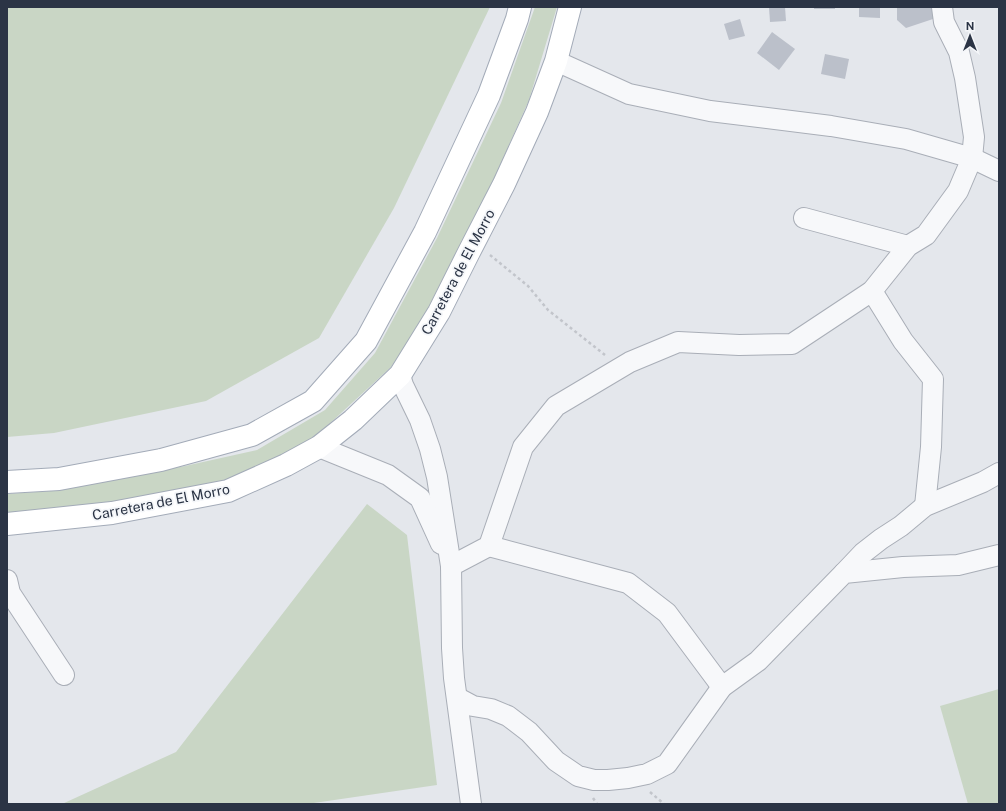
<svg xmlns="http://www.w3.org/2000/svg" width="1006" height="811" font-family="'Public Sans',sans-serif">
<rect width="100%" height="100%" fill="#e4e7ec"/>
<g fill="#c9d6c5">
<polygon points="7,7 490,7 394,208 319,338 206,401 54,433 7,437"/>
<polygon points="535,7 557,7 529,100 493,181 427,314 391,367 314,438 226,485 107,507 7,516 7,494 51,491 185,466 257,450 325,410 375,353 437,238 501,103"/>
<polygon points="367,504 407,535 437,785 307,804 62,804 176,752"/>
<polygon points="999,689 999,804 968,804 940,706"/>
</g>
<g fill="#bbc0ca">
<polygon points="769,7 785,7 786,21 770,22"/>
<rect x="814" y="7" width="21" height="2"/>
<polygon points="859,7 880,7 880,18 859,17"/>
<polygon points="897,7 933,7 933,19 906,28 897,20"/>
<polygon points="740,19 745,36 729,40 724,24"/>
<polygon points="772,32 795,49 779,70 757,53"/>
<polygon points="825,54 849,59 845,79 821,74"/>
</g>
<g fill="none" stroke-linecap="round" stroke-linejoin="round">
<g stroke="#a9aeb7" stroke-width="22">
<g id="minor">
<polyline points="556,61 629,94 710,111 831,126 906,139 972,158 999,171"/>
<polyline points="804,218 908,246"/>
<polyline points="872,291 903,341 933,379 931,447 925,506"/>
<polyline points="400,375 403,385 420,420 430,449 437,477 451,566 452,648 454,678 471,804"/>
<polyline points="319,447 388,475 420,498 441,544"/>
<polyline points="489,546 628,583 667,613 722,687"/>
<polyline points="451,566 489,546 523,447 556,406 630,362 678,342 739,345 792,344 872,291 908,246 926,235 958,191 972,158 974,137 965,78 959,52 944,22 942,7"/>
<polyline points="844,573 863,553 881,539 901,526 925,506 983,482 999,473"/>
<polyline points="7,580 10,593 64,675"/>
<polyline points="458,698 473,706 491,709 508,716 529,732 556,761 578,776 594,780 608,780 628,778 647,774 667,764 722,687 758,661 844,573 903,567 958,565 999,555"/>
</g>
</g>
<g stroke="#a3abb8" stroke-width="24">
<g id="major">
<polyline points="7,482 59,479 161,460 252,435 313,401 366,341 425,232 489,95 517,19 520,7"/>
<polyline points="7,524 112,513 228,491 286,465 319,447 353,420 400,375 439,312 468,254 504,184 537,112 556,61 570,7"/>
</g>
</g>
<g stroke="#c2c5cb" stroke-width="2.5" stroke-dasharray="3 3" stroke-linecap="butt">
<polyline points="490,255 528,286 548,310 605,355"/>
<polyline points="650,792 664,804"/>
<polyline points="593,798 597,804"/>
</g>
<use href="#minor" stroke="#f7f8fa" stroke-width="20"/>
<use href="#major" stroke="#fff" stroke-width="22"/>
</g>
<g text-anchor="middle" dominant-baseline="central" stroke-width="3.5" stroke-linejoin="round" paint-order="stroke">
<g font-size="14" fill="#2b3445" stroke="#f4f6f9">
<text transform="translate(458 272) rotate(-62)">Carretera de El Morro</text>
<text transform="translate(161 502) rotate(-11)">Carretera de El Morro</text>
</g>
</g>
<rect width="1006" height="811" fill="none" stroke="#2b3445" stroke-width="16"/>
<g transform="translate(970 36)" stroke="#f4f6f9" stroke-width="3" paint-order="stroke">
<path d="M0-3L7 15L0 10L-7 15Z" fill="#2b3445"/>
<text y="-6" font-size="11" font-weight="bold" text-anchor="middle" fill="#2b3445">N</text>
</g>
</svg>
